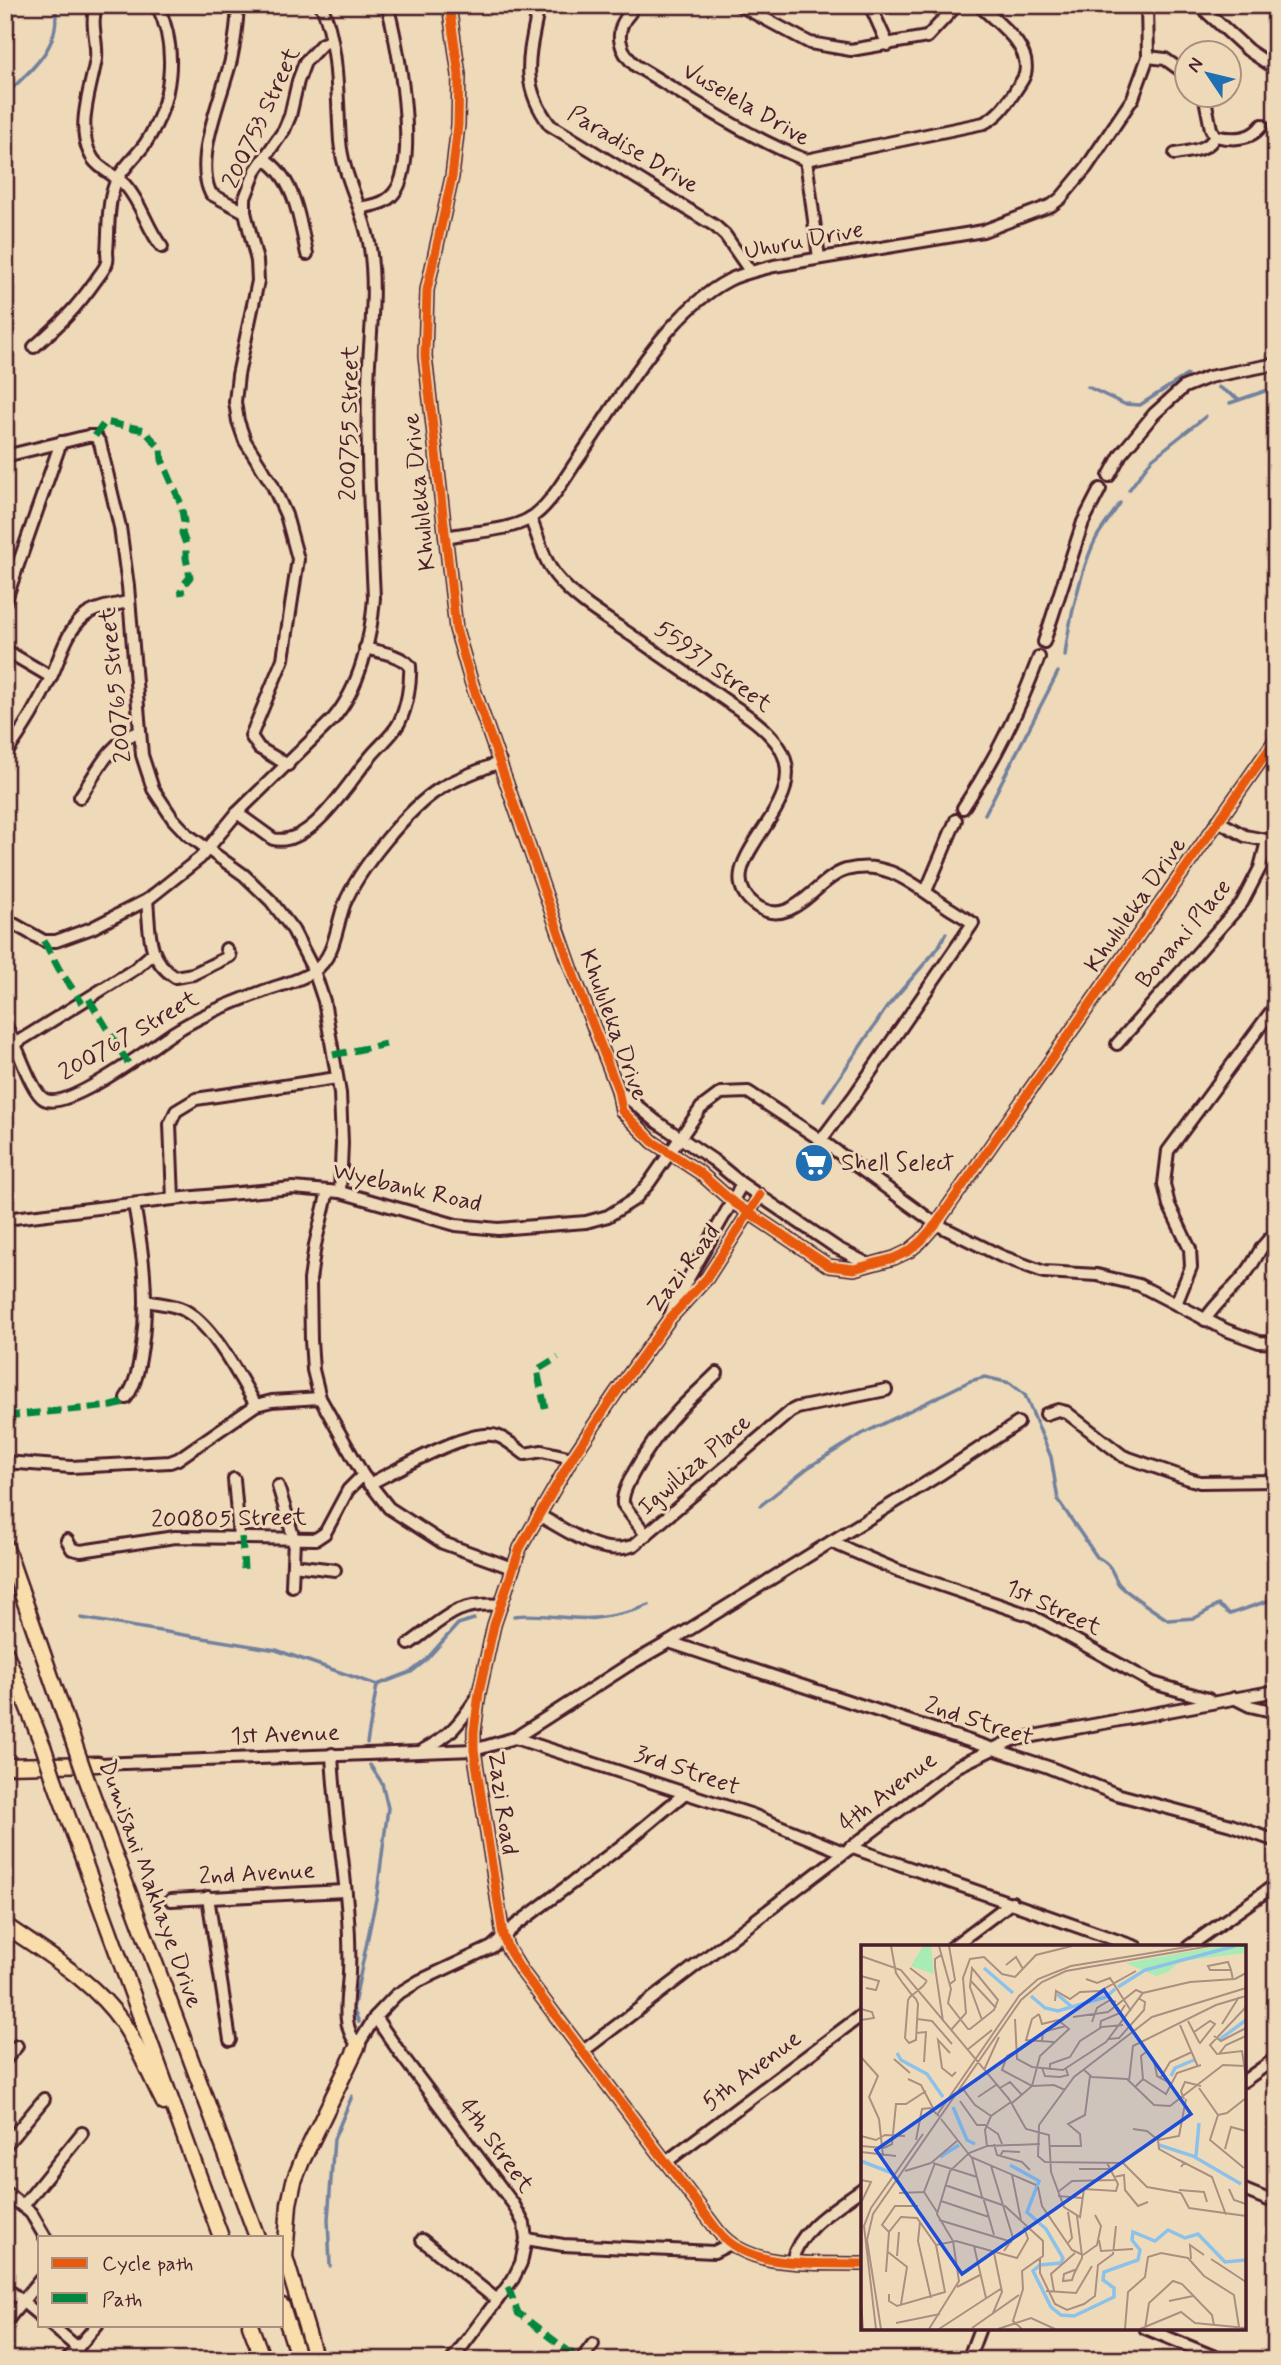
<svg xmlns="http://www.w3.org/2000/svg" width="1281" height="2365" font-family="Mynerve,sans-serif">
<rect width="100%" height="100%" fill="#eed9b8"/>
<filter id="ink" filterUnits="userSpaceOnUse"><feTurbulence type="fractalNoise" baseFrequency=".0143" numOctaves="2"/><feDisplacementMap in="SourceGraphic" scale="14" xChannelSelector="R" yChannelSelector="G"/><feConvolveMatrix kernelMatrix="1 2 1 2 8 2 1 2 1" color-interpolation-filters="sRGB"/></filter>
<g filter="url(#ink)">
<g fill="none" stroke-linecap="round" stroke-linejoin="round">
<g stroke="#72819e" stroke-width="3.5">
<path d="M5,95C32,69 62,47 55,5"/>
<polyline points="1088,387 1124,404 1140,405 1187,375"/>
<polyline points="1218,387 1239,399"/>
<polyline points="1230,403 1265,391 1276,394"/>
<polyline points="1129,490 1152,459 1206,416"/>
<path d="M1065,656C1068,625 1083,561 1098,535C1105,524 1113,514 1120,503"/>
<polyline points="985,814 1058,672"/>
<polyline points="824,1100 887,1007 938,948 946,933"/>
<path d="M760,1506L809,1467L862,1434L970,1381L985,1377L1010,1383L1025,1395L1051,1457L1058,1500L1097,1557C1113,1566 1110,1569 1118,1583C1123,1591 1158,1613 1168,1620L1195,1618L1218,1605L1230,1614L1276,1598"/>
<path d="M514,1616C542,1612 569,1621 596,1618C613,1616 633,1612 649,1605"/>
<polyline points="81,1618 276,1650 377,1685 411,1672 425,1661 458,1624 474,1619"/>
<polyline points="367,1743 377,1685"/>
<polyline points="359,2022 353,2009 377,1894 388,1808 382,1783 370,1765"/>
<polyline points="330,2266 328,2219 334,2139 352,2096"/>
</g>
<g stroke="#4a1f2b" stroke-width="16">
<g id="minor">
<path d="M97,5C89,22 98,41 96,59C91,89 74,131 93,159C101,171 117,175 126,186C142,204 147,229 162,247"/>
<path d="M238,5C237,24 235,42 231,60C222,97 193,159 211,194L245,212"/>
<polyline points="449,5 459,75 458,125 452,177 427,290 425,356 456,629 471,681 574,976 618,1090 622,1111 653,1142 699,1172 733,1202 829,1266 854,1269 894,1258 909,1251 921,1241 936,1224 1276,739"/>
<path d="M539,5C530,53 518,83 550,125L715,226L725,235L750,271"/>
<polyline points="739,5 810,43 851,50 927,37 957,5"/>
<polyline points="870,5 888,45"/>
<polyline points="1199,5 1248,50 1276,69"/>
<path d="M630,13C613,31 619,51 636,66C692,99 745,136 806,160L819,258"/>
<polyline points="1148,57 1165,59 1186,74"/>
<polyline points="1204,94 1211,129 1215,136"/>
<path d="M1215,136C1232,140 1251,141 1262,125"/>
<path d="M1175,154C1190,151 1208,151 1215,136"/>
<path d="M264,159C295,177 300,222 307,254"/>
<path d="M806,160L984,123C998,116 1005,106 1014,93C1017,87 1023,81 1025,74C1032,46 997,23 979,5"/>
<path d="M360,208C373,205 386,204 394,193C420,162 398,43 387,5"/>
<path d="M34,347C60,324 75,310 96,280C99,275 106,268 107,262C108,259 107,255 107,252C109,231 107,207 114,187C119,171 135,158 145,144C172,103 179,49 157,5"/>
<polyline points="5,456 88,436 95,436 100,443 120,527 128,586 142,755 153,789 173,819 188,835 244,875 271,901 293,930 314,971 324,1001 340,1093 342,1143 340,1192"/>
<polyline points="1109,476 1121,454 1154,414 1184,387 1209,377 1276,364"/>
<path d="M530,518C539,537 543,560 556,576C576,601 605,617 631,635C660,655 689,675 718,695C739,710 760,722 776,742C823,804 701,861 754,904C791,933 815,879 846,870C888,859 913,885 946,906C955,912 964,917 973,923L854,1096L821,1140"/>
<path d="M446,537C472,531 505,532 529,519C549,507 563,481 576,462C617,404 665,313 729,280C743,273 759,270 774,266L983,231L1052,205L1061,198L1086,168L1133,98L1148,57L1147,5"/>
<polyline points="5,602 61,442"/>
<polyline points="1044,642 1083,522 1100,489"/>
<polyline points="5,650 51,677"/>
<path d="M5,755C23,730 39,703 52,675C61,655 67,629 86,615C98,607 114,605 128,602"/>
<polyline points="288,765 259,748 251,736 283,659 298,559 286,515 272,484 245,441 238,421 235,402 238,375 258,281 257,261 245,212 245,198 256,170 284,130 290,116 298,81 305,62 322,44 331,41"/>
<path d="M80,797C95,775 112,738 140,732"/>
<path d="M963,808C995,760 1019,711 1039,657"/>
<path d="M237,813L273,839C312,848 350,779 371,756C380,745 392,736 399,723C407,707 411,683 410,666C399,654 379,652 365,648"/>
<polyline points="1218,821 1245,836 1276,842"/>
<polyline points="926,891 956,820"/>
<path d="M147,900C150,930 146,959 175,977L193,974L230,956L226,949"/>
<path d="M5,919L44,941H56L92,928L147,900L200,858L237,813L333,719C360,687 371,639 374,598C371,527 366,456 368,386C369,339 377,294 370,248C365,211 343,178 340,141C337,101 339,42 321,5"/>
<path d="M5,1025C17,1042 30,1091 44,1099C65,1112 145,1052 164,1039C195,1017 229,1004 264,991C280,985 300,981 314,971C335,957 336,927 344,905C358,870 409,807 441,788C459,777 481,770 500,762"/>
<polyline points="16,1043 135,969 153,953"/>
<polyline points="1117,1044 1242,903 1260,868 1267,841"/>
<polyline points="618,1090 657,1122 713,1160 742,1184 837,1248 868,1264"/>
<polyline points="328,1191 315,1245 310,1280 311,1340 313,1370 320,1398 363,1475 389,1508 443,1543 512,1568"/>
<path d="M760,1195L707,1278L670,1318L615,1394L572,1458L520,1548L494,1625L479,1693L474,1732V1750L503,1935L508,1949L521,1970L718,2231C749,2271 817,2262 863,2264"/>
<polyline points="173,1199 170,1124 176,1111 196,1099 337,1078"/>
<polyline points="5,1219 173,1199 293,1188 340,1192 456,1225 498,1229 586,1222 608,1216 635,1199 649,1183 701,1108 721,1093 748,1092 821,1140 936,1224 1001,1256 1044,1272 1097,1275 1139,1285 1226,1330 1259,1342 1276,1343"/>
<path d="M147,1301C159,1304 173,1304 184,1310C214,1326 239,1377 256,1405"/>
<polyline points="1176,1304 1191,1267 1190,1249 1169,1205 1164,1184 1168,1151 1276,1005"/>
<polyline points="670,1316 675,1302 742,1184"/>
<path d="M1205,1320C1216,1302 1233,1290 1246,1273C1259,1257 1257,1248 1276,1233"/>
<path d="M126,1398C137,1383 139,1365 142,1346C149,1297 143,1253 134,1204"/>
<polyline points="1046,1414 1058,1410 1066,1412 1123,1456 1189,1479 1200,1482 1276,1481"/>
<polyline points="5,1462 71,1467 170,1462 178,1459 256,1405 272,1401 320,1398"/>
<polyline points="234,1479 239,1537"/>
<path d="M369,1484C396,1471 470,1427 497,1436C507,1439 516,1448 525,1454L542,1451L572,1458"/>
<polyline points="278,1486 294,1539 292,1586"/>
<path d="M538,1515C566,1529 602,1559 634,1545L791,1411L797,1408L886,1390"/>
<path d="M646,1535L623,1504C620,1484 663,1427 678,1411C690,1398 704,1386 717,1373"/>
<polyline points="67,1540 72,1549 81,1551 175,1537 316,1539 325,1533 348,1490 363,1475"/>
<polyline points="831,1542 899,1571 1032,1616 1153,1683 1208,1699"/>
<polyline points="293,1565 335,1570"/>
<polyline points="669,1642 1048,1767 1116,1794 1231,1825 1276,1841"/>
<path d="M409,1644C443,1620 455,1601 501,1605"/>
<polyline points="1234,1698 1250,1706 1276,1712"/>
<polyline points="515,1738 750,1814 843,1852"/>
<path d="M423,1750C450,1736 459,1724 476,1699"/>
<path d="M332,1754C335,1827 352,1900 349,1973C348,1996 340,2026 358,2045L375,2017L396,1995L419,1981L492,1947L516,1925L624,1844L684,1794"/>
<polyline points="98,1764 474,1750 515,1738 627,1666 669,1642 939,1475 1018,1423"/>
<polyline points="850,1847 1136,1947"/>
<polyline points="208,1897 230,2040"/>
<polyline points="171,1900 344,1891"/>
<polyline points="952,1947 1012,1902"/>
<polyline points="1188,1947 1276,1884"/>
<polyline points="375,2017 400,2053 514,2205 524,2224 526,2239 563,2245 714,2252 730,2244"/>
<polyline points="582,2052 958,1766 1012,1740 1276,1691"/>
<polyline points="5,2060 17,2046"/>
<polyline points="1244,2081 1276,2058"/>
<polyline points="5,2146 44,2099"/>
<polyline points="666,2162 863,2014"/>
<polyline points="1244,2190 1276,2203"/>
<polyline points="5,2192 31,2213 45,2237"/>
<polyline points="23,2206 82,2133"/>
<polyline points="422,2240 497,2300"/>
<path d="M792,2261C799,2228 838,2207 863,2188"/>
<polyline points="5,2287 40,2316"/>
<polyline points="5,2323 40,2280"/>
<polyline points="51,2325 78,2348"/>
<polyline points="1145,2328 1222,2360"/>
<polyline points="67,2360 97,2325"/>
<polyline points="452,2360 513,2279 521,2263 526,2239"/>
<polyline points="581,2360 593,2344"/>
<polyline points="968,2360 980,2328"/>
</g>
</g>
<g stroke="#4a1f2b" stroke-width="19">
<g id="major">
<polyline points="5,1545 74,1743"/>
<polyline points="5,1651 43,1746"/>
<polyline points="5,1766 98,1764"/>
<polyline points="85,1775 257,2237"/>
<polyline points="54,1779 221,2237"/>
<path d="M5,1925C46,1954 93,1980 122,2022C139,2047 150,2076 164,2103"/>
<polyline points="282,2306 299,2360"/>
<polyline points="250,2325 263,2360"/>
<polyline points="316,2360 285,2257 289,2204 294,2181 302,2161 358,2045"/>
</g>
</g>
<use href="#minor" stroke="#eed9b8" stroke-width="10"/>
<use href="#major" stroke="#f9ddab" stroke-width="14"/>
<g stroke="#4a1f2b" stroke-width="19" stroke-linecap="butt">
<g id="major-bridge">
<polyline points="74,1743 85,1775"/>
<polyline points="43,1746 54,1779"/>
</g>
</g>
<use href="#major-bridge" stroke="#f9ddab" stroke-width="14"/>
<g stroke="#00873e" stroke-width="7" stroke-dasharray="14 7" stroke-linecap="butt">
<polyline points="95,436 105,422 144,430 161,449 162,460 181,504 184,522 182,533 186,544 186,558 190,577 181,588 182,595"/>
<polyline points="44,941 59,969 82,1003"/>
<polyline points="89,999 128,1063"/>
<polyline points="333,1055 386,1044"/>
<polyline points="545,1408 537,1370 558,1357"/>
<polyline points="5,1416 112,1406 120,1404 126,1398"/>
<polyline points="242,1537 244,1569"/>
<polyline points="508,2287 518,2313 580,2360"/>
</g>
<g stroke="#eed9b8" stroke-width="13">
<g id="cycleway">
<polyline points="449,5 459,75 458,125 452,177 427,290 425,356 456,629 471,681 574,976 618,1090 622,1111 653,1142 699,1172 733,1202 829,1266 854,1269 894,1258 909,1251 921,1241 936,1224 1276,739"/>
<path d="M760,1195L707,1278L670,1318L615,1394L572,1458L520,1548L494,1625L479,1693L474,1732V1750L503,1935L508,1949L521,1970L718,2231C749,2271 817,2262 863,2264"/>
</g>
</g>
<use href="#cycleway" stroke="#e8590c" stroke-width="9"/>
</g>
</g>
<defs>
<g id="supermarket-disc" transform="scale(2.0125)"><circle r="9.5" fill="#1f6fb2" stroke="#eed9b8"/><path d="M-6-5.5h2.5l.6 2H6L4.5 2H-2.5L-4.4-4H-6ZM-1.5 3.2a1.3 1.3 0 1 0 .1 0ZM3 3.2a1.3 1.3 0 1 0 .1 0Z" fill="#fff"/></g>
</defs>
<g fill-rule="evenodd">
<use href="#supermarket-disc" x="814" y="1163"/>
</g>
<g text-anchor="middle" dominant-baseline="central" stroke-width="6" stroke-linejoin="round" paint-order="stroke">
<g font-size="24" fill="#4a1f2b" stroke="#eed9b8">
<text transform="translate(746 105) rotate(30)">Vuselela Drive</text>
<text transform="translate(262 118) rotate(-65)">200753 Street</text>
<text transform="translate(633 150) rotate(31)">Paradise Drive</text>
<text transform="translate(804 241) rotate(-11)">Uhuru Drive</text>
<text transform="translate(350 423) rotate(-89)">200755 Street</text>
<text transform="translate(420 492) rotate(-96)">Khululeka Drive</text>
<text transform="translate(713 667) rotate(36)">55937 Street</text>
<text transform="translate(116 685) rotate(-96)">200765 Street</text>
<text transform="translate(1136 905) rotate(-55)">Khululeka Drive</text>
<text transform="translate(1184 934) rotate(-50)">Bonani Place</text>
<text transform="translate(613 1025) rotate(70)">Khululeka Drive</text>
<text transform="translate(129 1036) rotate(-30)">200767 Street</text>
<text transform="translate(407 1188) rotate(13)">Wyebank Road</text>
<text transform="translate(684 1269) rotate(-53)">Zazi Road</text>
<text transform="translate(695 1465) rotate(-41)">Igwiliza Place</text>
<text transform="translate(229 1519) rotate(-1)">200805 Street</text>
<text transform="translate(1053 1608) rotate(25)">1st Street</text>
<text transform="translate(979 1722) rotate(18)">2nd Street</text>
<text transform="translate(285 1735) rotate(-2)">1st Avenue</text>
<text transform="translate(687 1771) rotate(19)">3rd Street</text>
<text transform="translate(888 1792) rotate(-37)">4th Avenue</text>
<text transform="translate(502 1803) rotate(82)">Zazi Road</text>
<text transform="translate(257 1874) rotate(-3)">2nd Avenue</text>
<text transform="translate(150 1884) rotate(70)">Dumisani Makhaye Drive</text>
<text transform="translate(752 2071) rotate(-37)">5th Avenue</text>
<text transform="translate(496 2146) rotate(54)">4th Street</text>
</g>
<g font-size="24" fill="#4a1f2b" stroke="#eed9b8" text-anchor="start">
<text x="841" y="1163">Shell Select</text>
</g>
</g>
<g transform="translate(861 1945)">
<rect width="385" height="385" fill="#eed9b8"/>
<path d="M62,1H70L73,29L50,21ZM359,1H385V8L319,16L307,27L295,31L265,18Z" fill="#a8ebb5"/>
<path fill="none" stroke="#8cc2ea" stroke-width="3.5" d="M123,23L152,48M257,42L284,25L374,1M196,49L212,63M170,51L184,63L197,66L245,52L254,44M358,95L385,75M36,108L40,115L66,129L82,152M310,131L314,123L333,115M92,162L106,195L114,199M298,200L332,211L380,239M335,211L338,178M79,212L98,200M0,216L31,228M149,220L178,236L166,267L185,284L202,313L200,318L179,320L172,326L190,362L200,370L213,371L253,352V343L242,335L243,327L277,315L279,305L271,295L272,287L294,296L307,285L324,293L337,289L364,317L385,315"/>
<path fill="none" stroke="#ac8f80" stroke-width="2" d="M30,1L35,28L41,37L51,50L55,54L57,59L55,95L48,98L44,93L47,55L49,52L51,50L54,48L62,41L66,36M78,1L90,44L87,58L107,84H109L133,65L137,55L111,23L109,42L121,75M88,1L94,35L89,39M80,10L74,14V22L82,76M0,11L40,25L148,154L165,184L188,190L190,227L203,262L219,272L223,244L255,246L257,239L246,218M145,20L155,12L162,24M49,23L66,36M370,25H349L347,21L367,17L370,25L372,35M0,31L18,36L15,45L5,43M225,34L236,38L249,33L270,66M109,35L135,63M194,56L195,46L209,54L219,47L239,46L275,26M385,62L349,100L356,109L381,106L385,133M0,64L11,67L13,73L0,75M178,69L171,74L165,95L193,97M212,72L247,67L275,45L282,48M56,74L71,76L91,99M154,74L156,114L171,122L202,125L245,97L282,48L329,37L374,34L385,28M327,76L338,97L339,98L354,79L349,76L333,87M231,77L236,63L249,55L255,57M361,79L378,52M319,80L337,122M239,83L240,76L259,68L264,60M90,85L105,68L102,33L109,14L123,12L141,29L154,32L175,10L211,1M55,88L65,87L63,117M353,91L360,96L385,83M248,94L258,93L283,65L284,57L277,53M181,96L182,87L205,81M106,105L131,85M155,106L146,111L141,125L171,141L193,140L204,145M89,108L77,95L81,123L91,131L95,127M358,109L365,100L385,91M0,112L17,131L8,152L18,174L22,211M33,114L49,128M293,116L296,131L309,138M181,123L184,131L199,132L207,130L205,124M222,124L231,132L266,134L293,160L309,161L362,120L385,121M123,125L138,92M189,125V119L209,112L219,96L241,82L262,80M47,134L60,140L73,165M282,134L305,149L316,128L340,120M299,134L309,117L331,107M268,136L272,101L355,60L385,51M274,142L282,134L280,111L285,107M139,143L149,137L161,150M338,143L357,170M102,144L114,160L130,171M117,152L135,140M323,154L320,146L324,137L340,141M99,156L116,180H125M151,158L171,141L179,111L208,84L197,75L181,79L178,69M76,170L158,51L177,34L210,21L332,1M357,170L349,195L383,223M357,170L366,168L385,153M80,174L110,212L175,240M125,181L137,189L141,199M272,184L286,186L297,195L318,191L325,154M0,191L15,195L24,190L44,191M55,195L61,164L69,163L78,171M297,195L298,204L323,218L320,222M133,199L136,210L161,217L169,225M0,201L23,203M126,201L124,185L130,171L150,157M189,201H220L219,189L207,179L224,170L229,131M23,203L31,199L35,159H45L65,146M364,204L370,182L385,186M0,207L35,211M139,211L142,206L159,207M111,213L121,252M318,215L351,232L365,270M70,218L96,196M72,218L116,232M74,218L63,247L76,267M130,221L152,293L143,306M218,224H248M44,226L70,218M151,230L160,275M253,232L263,230L264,245L277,261L287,257M0,235L10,237L0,258M84,240L144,261L182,296V311L161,326L162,344L152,376L161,384M177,242L181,261L211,305L222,310M368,244L373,255L385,259M318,245L343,247L346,257M197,247L211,236L254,235M38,248L63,247M320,248L286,242L262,218L184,217L177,211L178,180L213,132L291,72L385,43M320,248L328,263L385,271M197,251L221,253M122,252L133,290M80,256L128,272M207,267L211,293L207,298M78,275L151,297M59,277L57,296L70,353M28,287L21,280L34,261H57M238,295L240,306L272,304M75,300L95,296L156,313L167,294L163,282M113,301L125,353M27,307L46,322L40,359M222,310L236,300L240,281L234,270M36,311L38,287M179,313V328L194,359L206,365L223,359L234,351L237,320L252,309L255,281M330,314L329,300L343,310M350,314L385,337M216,324L203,329L202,336L211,335L213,329L221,313V311L216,271M25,327L28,287L40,272L56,273L75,300L84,347L36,361L28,356V349M96,342L119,330M185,346L215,348L231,321M193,346L190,329L214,308M0,356L2,384M308,356L332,351M132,368L141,347L133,308M35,378L79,369M111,383L158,350M15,384L3,281L10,263L62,189M20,384L6,295L12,269L160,55L181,37L205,26L349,1M68,384L98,336L92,296L76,269L89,226L108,208L126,201L179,199M78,384L141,343M137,384L170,373L194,384M264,384L267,347L284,332L287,312L300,308L327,313L343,331L373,350L378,382M279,384L320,367L334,378L385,383M284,384L288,358L312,336L321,339L351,370L353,380"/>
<path fill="#1d4ed8" fill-opacity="0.15" stroke="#1d4ed8" stroke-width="3.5" d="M243,45L330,169L101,329L15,205Z"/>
<rect width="385" height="385" fill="none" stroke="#4a1f2b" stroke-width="3.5"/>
</g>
<rect width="1281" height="2365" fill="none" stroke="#eed9b8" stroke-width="28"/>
<rect x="14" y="14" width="1253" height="2337" fill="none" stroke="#4a1f2b" stroke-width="2.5" filter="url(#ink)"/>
<rect x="38" y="2236" width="245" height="91" fill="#eed9b8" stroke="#ac8f80" stroke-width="2"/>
<rect x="52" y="2258" width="35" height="10" fill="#e8590c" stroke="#ac8f80" stroke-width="2"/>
<text x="102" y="2270" font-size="21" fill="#4a1f2b">Cycle path</text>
<rect x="52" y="2293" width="35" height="10" fill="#00873e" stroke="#ac8f80" stroke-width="2"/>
<text x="102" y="2306" font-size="21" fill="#4a1f2b">Path</text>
<g transform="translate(1208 74) rotate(305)"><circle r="33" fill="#eed9b8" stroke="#ac8f80" stroke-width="2"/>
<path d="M0-5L12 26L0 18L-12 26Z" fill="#1f6fb2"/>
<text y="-10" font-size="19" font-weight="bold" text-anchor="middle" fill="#4a1f2b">N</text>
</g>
</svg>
